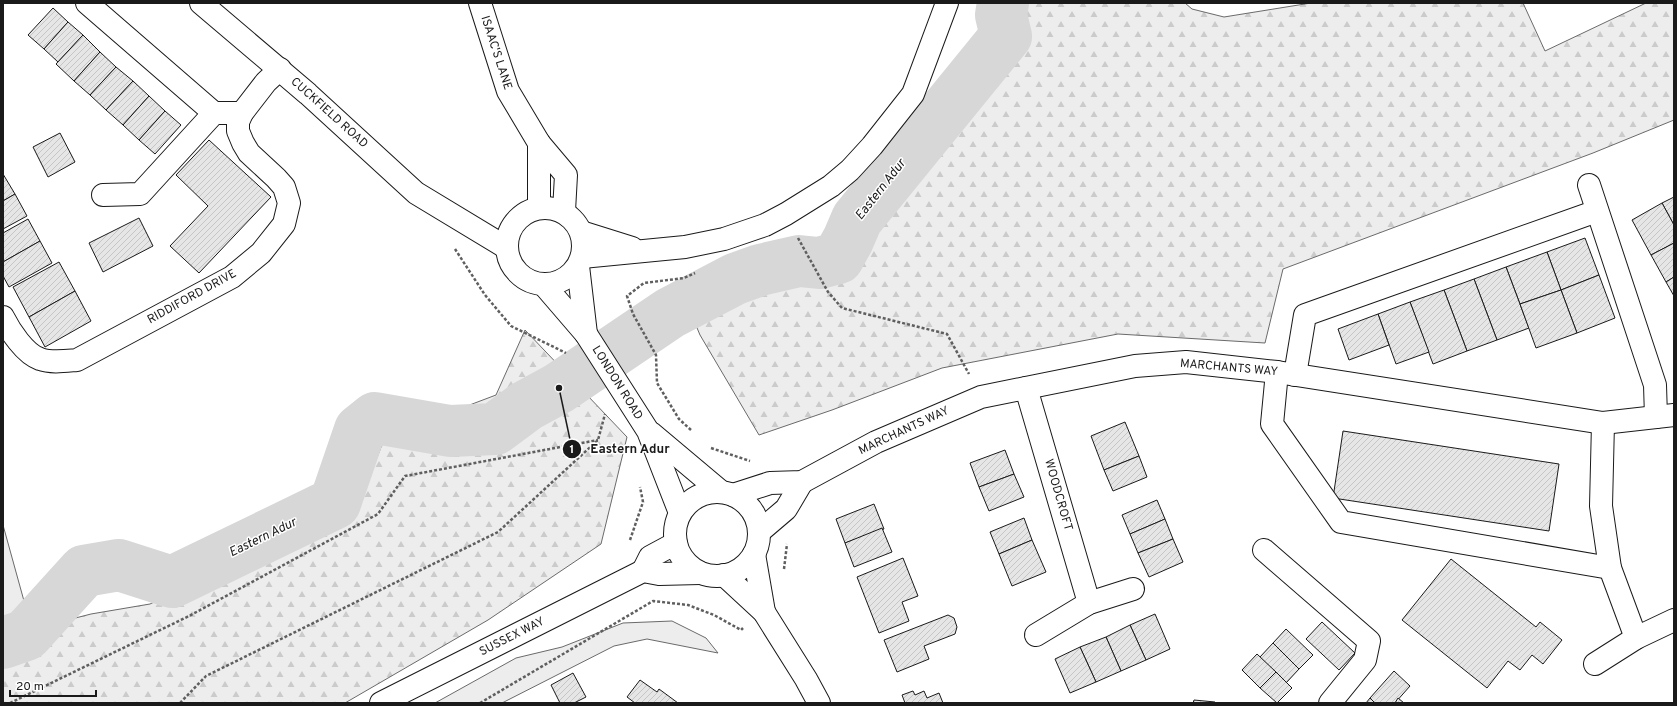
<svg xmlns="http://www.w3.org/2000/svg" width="1677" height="706" font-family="Overpass,sans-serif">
<defs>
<pattern id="forest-firs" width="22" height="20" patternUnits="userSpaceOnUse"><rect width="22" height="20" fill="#ededed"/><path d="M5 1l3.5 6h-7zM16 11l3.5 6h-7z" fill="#cbcbcb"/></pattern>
<pattern id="building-hatch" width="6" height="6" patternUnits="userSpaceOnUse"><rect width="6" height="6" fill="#e6e6e6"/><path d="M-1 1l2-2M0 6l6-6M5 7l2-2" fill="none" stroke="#c5c5c5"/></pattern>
</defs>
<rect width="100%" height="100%" fill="#fff"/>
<g fill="#ededed" stroke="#6a6a6a">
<polygon points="3,525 24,601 3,631"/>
<polygon points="672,621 706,638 718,653 647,639 614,646 502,703 435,703 516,658 562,647 623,623"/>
</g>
<g fill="url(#forest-firs)" stroke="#6a6a6a">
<polygon points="1017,3 1185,3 1192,9 1224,17 1311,3 1523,3 1545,51 1646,3 1674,3 1674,120 1593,153 1283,269 1265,343 1118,334 942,368 832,410 759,435 700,335 687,304 838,265 877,190 919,141 973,71"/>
<polygon points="525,330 627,437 601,544 488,620 345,703 3,703 3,645 17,633 91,614 150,604 261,550 363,493 385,437 496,395"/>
</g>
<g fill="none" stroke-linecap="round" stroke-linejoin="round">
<polyline stroke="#d7d7d7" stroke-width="52" points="3,643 26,635 84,571 119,565 172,582 335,503 360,430 375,418 450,431 495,429 526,406 559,388 670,313 735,279 760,270 799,261 819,263 838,258 848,240 857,219 1006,36 1001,15 1003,3"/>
</g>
<g fill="url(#building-hatch)" stroke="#1a1a1a">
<polygon points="53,8 68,22 44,49 28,35"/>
<polygon points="68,22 83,35 58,62 44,49"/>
<polygon points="83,35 100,52 74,81 56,64"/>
<polygon points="100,52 116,67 90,95 74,81"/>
<polygon points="116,67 133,81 106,110 90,95"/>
<polygon points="133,81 149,96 123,125 106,110"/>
<polygon points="149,96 165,111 139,140 123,125"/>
<polygon points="165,111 181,125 155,154 139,140"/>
<polygon points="60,133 75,162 48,177 33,147"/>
<polygon points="209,140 271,197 199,273 170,246 208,206 176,175"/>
<polygon points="3,174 15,194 3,201"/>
<polygon points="15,194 27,216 3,229 3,201"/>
<polygon points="1674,197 1674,225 1662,203"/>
<polygon points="1662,203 1674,225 1674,243 1651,255 1632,220"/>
<polygon points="139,218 153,246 103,272 89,243"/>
<polygon points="28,219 40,241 3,262 3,233"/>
<polygon points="1585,238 1599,275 1561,290 1547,252"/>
<polygon points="40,241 52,263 9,287 3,276 3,262"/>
<polygon points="1674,243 1674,277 1666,282 1651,255"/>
<polygon points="1547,252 1561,290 1520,304 1506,267"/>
<polygon points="59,262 75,291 29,317 13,287"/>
<polygon points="1506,267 1529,328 1497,340 1474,279"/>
<polygon points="1599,275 1615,318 1577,333 1561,290"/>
<polygon points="1674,277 1674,296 1666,282"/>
<polygon points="1474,279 1497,340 1467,351 1444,290"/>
<polygon points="1444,290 1467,351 1433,364 1410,302"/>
<polygon points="1561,290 1577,333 1536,348 1520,304"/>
<polygon points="75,291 91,321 45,347 29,317"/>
<polygon points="1410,302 1429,352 1396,364 1378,314"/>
<polygon points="1378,314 1389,345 1349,360 1338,329"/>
<polygon points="1125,422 1139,456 1104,470 1091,436"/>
<polygon points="1343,431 1559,464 1549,531 1333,498"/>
<polygon points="1005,450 1014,474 979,487 970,463"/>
<polygon points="1139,456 1147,477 1113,491 1104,470"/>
<polygon points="1014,474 1024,497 989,511 979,487"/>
<polygon points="1157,500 1165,519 1130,534 1122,515"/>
<polygon points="874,504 884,529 845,543 836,519"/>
<polygon points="1024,518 1032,540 999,554 990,532"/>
<polygon points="1165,519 1173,539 1138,553 1130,534"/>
<polygon points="882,528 892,552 854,567 845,543"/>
<polygon points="1173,539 1183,562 1149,577 1138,553"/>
<polygon points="1032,540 1046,572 1012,586 999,554"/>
<polygon points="903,558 918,596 902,602 909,621 879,633 857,577"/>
<polygon points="1451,559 1536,627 1540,622 1562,640 1543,664 1532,655 1520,670 1508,661 1487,688 1402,620"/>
<polygon points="1155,614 1170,649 1146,660 1130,625"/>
<polygon points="948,615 954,618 957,627 955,634 924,646 929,659 897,672 884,640"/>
<polygon points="1322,622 1355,653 1339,670 1306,639"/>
<polygon points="1130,625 1146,660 1121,671 1106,637"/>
<polygon points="1286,629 1313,655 1299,669 1273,643"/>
<polygon points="1106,637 1121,671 1096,682 1080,647"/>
<polygon points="1273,643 1299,669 1286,683 1260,657"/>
<polygon points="1080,647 1096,682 1070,693 1055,659"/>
<polygon points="1257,654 1276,672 1260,688 1242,670"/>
<polygon points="1394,671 1410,686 1395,703 1375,703 1370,698"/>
<polygon points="1276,672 1292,688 1277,703 1260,688"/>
<polygon points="573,673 586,697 574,703 560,703 551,685"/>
<polygon points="640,680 657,692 659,689 678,703 635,703 627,697"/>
<polygon points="913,691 915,695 924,691 927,698 939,693 943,703 905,703 902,695"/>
<polygon points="1370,698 1375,703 1366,703"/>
<polygon points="1398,698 1404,703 1395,703"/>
<polygon points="1194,700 1215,702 1215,703 1193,703"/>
</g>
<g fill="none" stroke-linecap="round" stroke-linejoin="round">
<g stroke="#1a1a1a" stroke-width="24">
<g id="minor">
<polyline points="87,3 214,113 242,113"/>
<polyline points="1589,185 1655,385 1656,417"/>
<polyline points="103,195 140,194 214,113"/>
<polyline points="581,232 632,248"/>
<polyline points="582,257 685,247 724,239 765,225 786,214 831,186 850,170 872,146 913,94 947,3"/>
<path d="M3,317C10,331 25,354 40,359C51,363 65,361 77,360L232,277L261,253L284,224L289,203L284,187L276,178L249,153L243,143L238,131V122L242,113L266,82L280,69"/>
<polyline points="1277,372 1272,424 1341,522 1610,568"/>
<polyline points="1295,375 1305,315 1597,211"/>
<polyline points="1026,388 1089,603"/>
<polyline points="1603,423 1601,506 1610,568 1636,638"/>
<polyline points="733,495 770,483 802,482 876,442 981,397 1135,366 1186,362 1277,372 1603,423 1674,415"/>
<polyline points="759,532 786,509 802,482"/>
<polyline points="1264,550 1369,641 1365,660 1330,703"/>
<polyline points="1036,635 1089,603 1133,589"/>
<polyline points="1595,664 1636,638 1674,620"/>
</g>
</g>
<g stroke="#1a1a1a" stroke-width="24">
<g id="major">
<polyline points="201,3 308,94 416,193 507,248"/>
<polyline points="480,3 508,91 539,143 566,175 564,211"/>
<polyline points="539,143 539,207"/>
<circle cx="545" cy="246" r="38"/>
<polyline points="578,266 586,334"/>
<polyline points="543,284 586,334 648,431 680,513"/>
<polyline points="651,433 720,491"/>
<circle cx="717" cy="534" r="42"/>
<polyline points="754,554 764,612"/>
<polyline points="643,571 650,557 676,543"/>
<polyline points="724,575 764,612 806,679 819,703"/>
<polyline points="381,703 643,571 659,574 700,573"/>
</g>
</g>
<g stroke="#5f5f5f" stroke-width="2.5" stroke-dasharray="3 2" stroke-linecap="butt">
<polyline points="798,238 828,292 842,308 947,334 969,374"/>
<polyline points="455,249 485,295 511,326 566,353"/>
<polyline points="691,430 679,419 657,383 656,355 633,314 627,296 644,283 684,278 695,273"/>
<polyline points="711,448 750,461"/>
<polyline points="630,540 643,502 640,487"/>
<polyline points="784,569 787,544"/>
<polyline points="10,703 189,616 378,514 405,476 598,440"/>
<polyline points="180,703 206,676 498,532 598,440 605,414"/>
<polyline points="480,703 653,601 688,605 714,615 741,630 743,628"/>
</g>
<use href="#minor" stroke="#fff" stroke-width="22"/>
<use href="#major" stroke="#fff" stroke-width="22"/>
</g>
<g text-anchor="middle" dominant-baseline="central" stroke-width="3" stroke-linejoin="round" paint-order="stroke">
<g font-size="12" fill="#1a1a1a" stroke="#fff">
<text transform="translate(496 53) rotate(72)">ISAAC'S LANE</text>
<text transform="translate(329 113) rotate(42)">CUCKFIELD ROAD</text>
<text transform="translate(192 297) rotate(-29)">RIDDIFORD DRIVE</text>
<text transform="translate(1229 368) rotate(5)">MARCHANTS WAY</text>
<text transform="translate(617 383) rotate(58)">LONDON ROAD</text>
<text transform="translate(904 431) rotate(-25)">MARCHANTS WAY</text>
<text transform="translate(1058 495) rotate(74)">WOODCROFT</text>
<text transform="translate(512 637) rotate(-27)">SUSSEX WAY</text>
</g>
<g font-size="13" font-style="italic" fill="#1a1a1a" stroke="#fff">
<text transform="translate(881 190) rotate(-52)">Eastern Adur</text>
<text transform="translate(263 538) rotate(-26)">Eastern Adur</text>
</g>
</g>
<path fill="none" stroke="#1a1a1a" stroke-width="1.5" d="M559 388L572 449"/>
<g fill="#1a1a1a" stroke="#fff" stroke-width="1.5">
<circle cx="559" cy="388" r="4"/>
<circle cx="572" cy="449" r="10"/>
</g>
<g font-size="12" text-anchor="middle" font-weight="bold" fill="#fff">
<text x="572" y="453">1</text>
</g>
<g font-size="13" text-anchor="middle" font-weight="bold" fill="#1a1a1a" stroke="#fff" stroke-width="3" stroke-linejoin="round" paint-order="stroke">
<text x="630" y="453">Eastern Adur</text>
</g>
<rect width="1677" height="706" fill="none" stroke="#1a1a1a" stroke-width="8"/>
<path d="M10 690v6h86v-6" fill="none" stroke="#1a1a1a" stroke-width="2"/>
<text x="16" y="690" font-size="12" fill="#1a1a1a" stroke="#ffffff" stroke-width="3" paint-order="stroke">20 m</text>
</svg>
